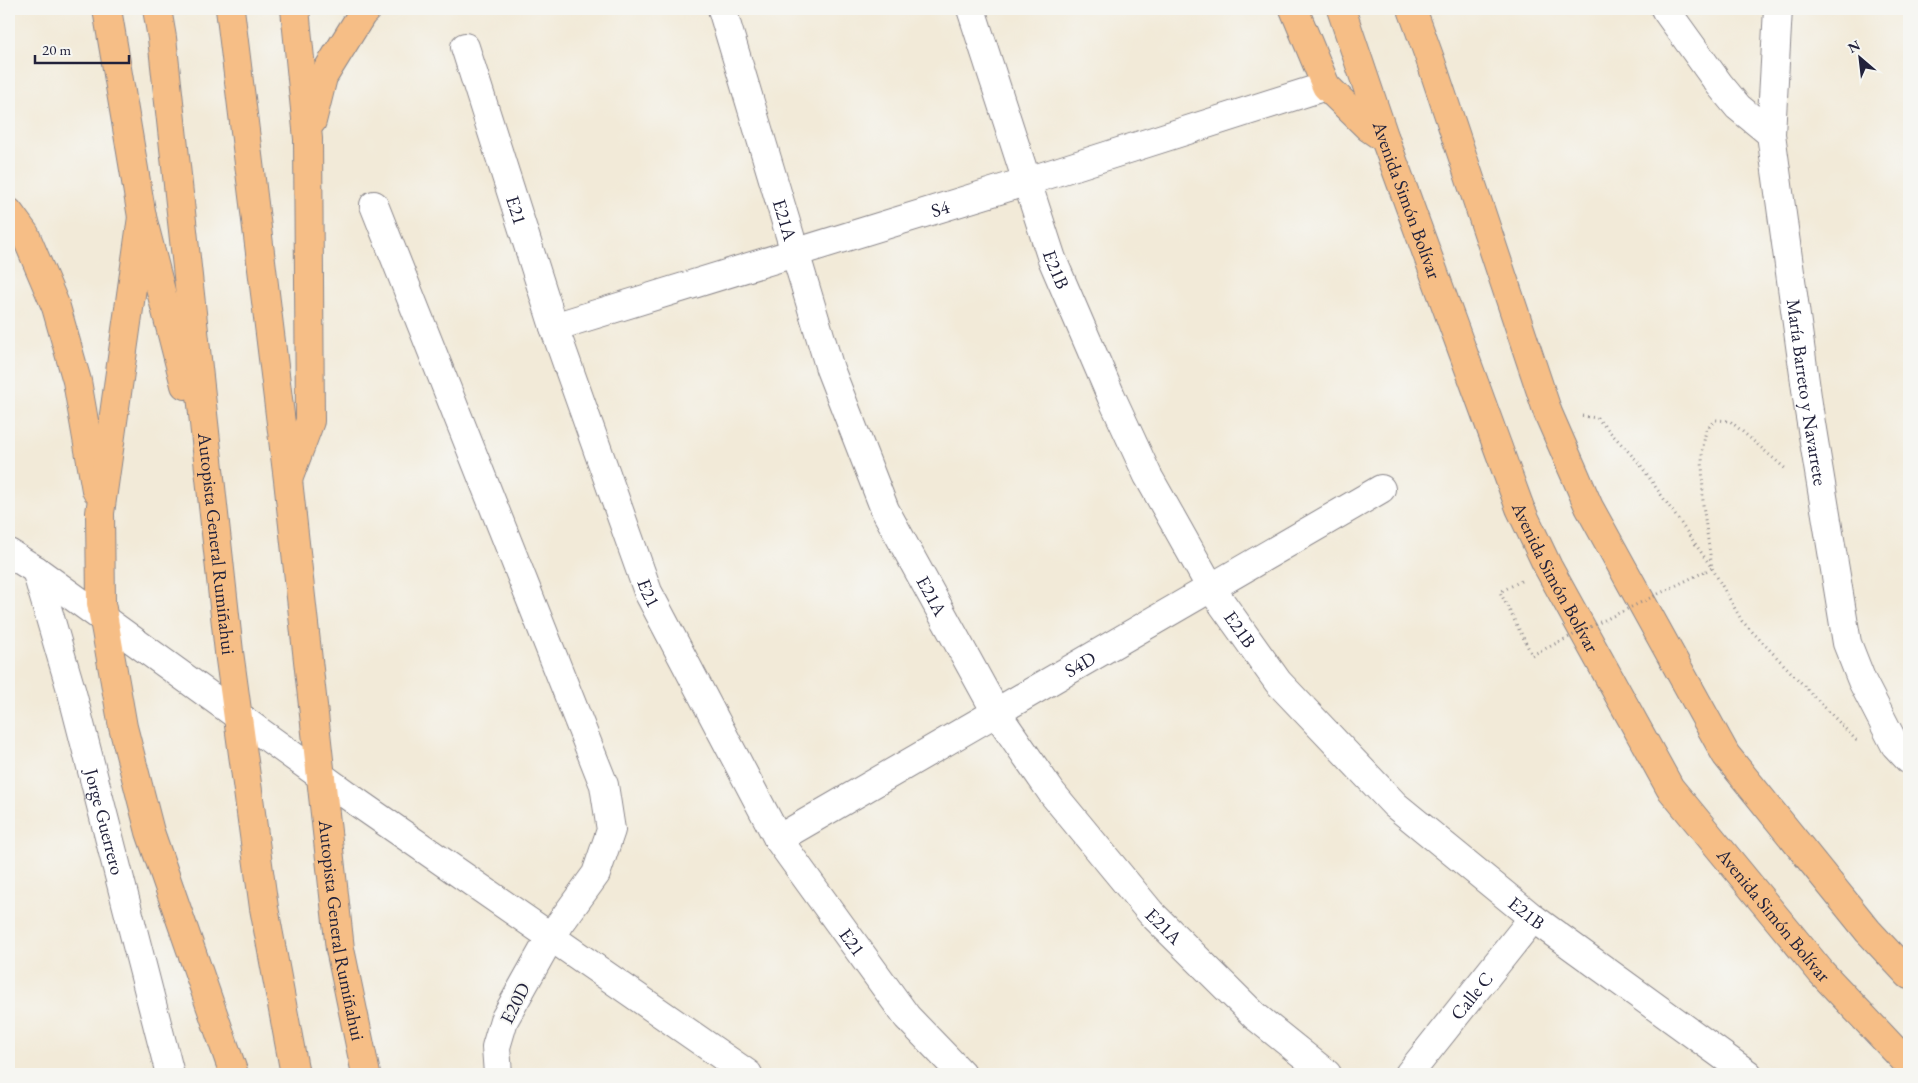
<svg xmlns="http://www.w3.org/2000/svg" width="1918" height="1083" font-family="'EB Garamond',serif">
<rect width="100%" height="100%" fill="#f6f6f2"/>
<filter id="ink" filterUnits="userSpaceOnUse"><feTurbulence type="fractalNoise" baseFrequency=".02" numOctaves="2"/><feDisplacementMap in="SourceGraphic" scale="10" xChannelSelector="R" yChannelSelector="G"/><feConvolveMatrix kernelMatrix="1 2 1 2 8 2 1 2 1" color-interpolation-filters="sRGB"/></filter>
<filter id="wash" filterUnits="userSpaceOnUse"><feTurbulence type="fractalNoise" baseFrequency=".0096" numOctaves="4" result="noise"/><feDisplacementMap in="SourceGraphic" scale="20" xChannelSelector="R" yChannelSelector="G"/><feGaussianBlur stdDeviation="1.12" result="paint"/><feColorMatrix in="noise" values="0 0 0 0 0 0 0 0 0 0 0 0 0 0 0 0 0 1.4 0 .05"/><feComposite in="paint" operator="in"/></filter>
<g filter="url(#wash)">
<rect width="100%" height="100%" fill="#f2ead8"/>
</g>
<g filter="url(#ink)">
<g fill="none" stroke-linecap="round" stroke-linejoin="round">
<g stroke="#8a868a" stroke-width="30">
<g id="minor">
<path id="s1" d="M722,9L830,369L885,510L996,712L1052,793L1151,913L1255,1016L1327,1074"/>
<path id="s2" d="M971,9L1052,259L1111,396L1148,476L1211,588L1278,682L1395,805L1533,918L1748,1074"/>
<polyline points="1665,9 1719,84 1738,107 1771,134"/>
<path id="s3" d="M1778,9L1771,134L1809,411L1847,643L1862,681L1895,745L1909,760"/>
<path id="s4" d="M465,47L554,327L648,592L778,839L907,1017L962,1074"/>
<polyline points="374,205 604,785 611,830 596,874 551,936 504,1020 496,1047 498,1074"/>
<path id="s5" d="M554,327L1028,181L1326,86"/>
<polyline points="9,553 36,570 361,805 748,1074"/>
<path id="s6" d="M36,570L72,693L170,1074"/>
<path id="s7" d="M778,839L1381,489"/>
<path id="s8" d="M1409,1074L1533,918"/>
</g>
</g>
<g stroke="#8a868a" stroke-width="30">
<g id="highway">
<polyline points="107,9 142,217 185,385"/>
<path id="s9" d="M157,9L162,38L229,652L264,908L295,1074"/>
<path id="s10" d="M230,9L288,480L340,949L366,1074"/>
<polyline points="1294,9 1326,86 1369,128 1385,139"/>
<path id="s11" d="M1341,9L1385,139L1520,508L1548,567L1670,788L1821,972L1909,1065"/>
<polyline points="1412,9 1430,59 1548,413 1589,507 1726,755 1868,931 1909,975"/>
<polyline points="312,121 323,77 362,14 367,9"/>
<polyline points="9,212 25,234 56,307 77,381 96,490"/>
<polyline points="142,217 100,513 101,603 123,727 150,832 234,1074"/>
<polyline points="289,477 310,421 308,139 295,9"/>
</g>
</g>
<g stroke="#8a868a" stroke-width="3" stroke-dasharray="1 4" stroke-linecap="butt">
<polyline points="1582,416 1597,418 1639,463 1712,568 1742,621 1856,740 1859,741"/>
<polyline points="1706,571 1712,568 1703,505 1702,452 1706,430 1716,420 1730,421 1787,470"/>
<polyline points="1521,581 1500,592 1532,655"/>
</g>
<use href="#minor" stroke="#fff" stroke-width="28"/>
<use href="#highway" stroke="#f6be86" stroke-width="28"/>
<polyline stroke="#8a868a" stroke-width="3" stroke-dasharray="1 4" stroke-linecap="butt" points="1532,655 1706,571"/>
</g>
</g>
<g text-anchor="middle" dominant-baseline="central" stroke-width="4" stroke-linejoin="round" paint-order="stroke">
<g font-size="19" fill="#22223b" stroke="#f6f6f2">
<text stroke="none"><textPath href="#s11" startOffset="202">Avenida Simón Bolívar</textPath></text>
<text stroke="none"><textPath href="#s5" startOffset="404">S4</textPath></text>
<text stroke="none"><textPath href="#s4" startOffset="171">E21</textPath></text>
<text stroke="none"><textPath href="#s1" startOffset="220">E21A</textPath></text>
<text stroke="none"><textPath href="#s2" startOffset="274">E21B</textPath></text>
<text stroke="none"><textPath href="#s3" startOffset="386">María Barreto y Navarrete</textPath></text>
<text stroke="none"><textPath href="#s9" startOffset="538">Autopista General Rumiñahui</textPath></text>
<text stroke="none"><textPath href="#s11" startOffset="608">Avenida Simón Bolívar</textPath></text>
<text stroke="none"><textPath href="#s4" startOffset="576">E21</textPath></text>
<text stroke="none"><textPath href="#s1" startOffset="625">E21A</textPath></text>
<text stroke="none"><textPath href="#s2" startOffset="679">E21B</textPath></text>
<text stroke="none"><textPath href="#s7" startOffset="349">S4D</textPath></text>
<text stroke="none"><textPath href="#s6" startOffset="261">Jorge Guerrero</textPath></text>
<text stroke="none"><textPath href="#s2" startOffset="1084">E21B</textPath></text>
<text stroke="none"><textPath href="#s11" startOffset="1012">Avenida Simón Bolívar</textPath></text>
<text stroke="none"><textPath href="#s1" startOffset="1030">E21A</textPath></text>
<text stroke="none"><textPath href="#s10" startOffset="928">Autopista General Rumiñahui</textPath></text>
<text stroke="none"><textPath href="#s4" startOffset="981">E21</textPath></text>
<text stroke="none"><textPath href="#s8" startOffset="100">Calle C</textPath></text>
<text transform="translate(515 1003) rotate(-63)">E20D</text>
</g>
</g>
<rect width="1918" height="1083" fill="none" stroke="#f6f6f2" stroke-width="30"/>
<g transform="translate(1860 58) rotate(332)" stroke="#f6f6f2" stroke-width="4" paint-order="stroke">
<path d="M0-4L9 19L0 12L-9 19Z" fill="#22223b"/>
<text y="-8" font-size="14" font-weight="bold" text-anchor="middle" fill="#22223b">N</text>
</g>
<path d="M35 55v8h94v-8" fill="none" stroke="#22223b" stroke-width="2.5"/>
<text x="42" y="55" font-size="15" fill="#22223b" stroke="#f6f6f2" stroke-width="4" paint-order="stroke">20 m</text>
</svg>
